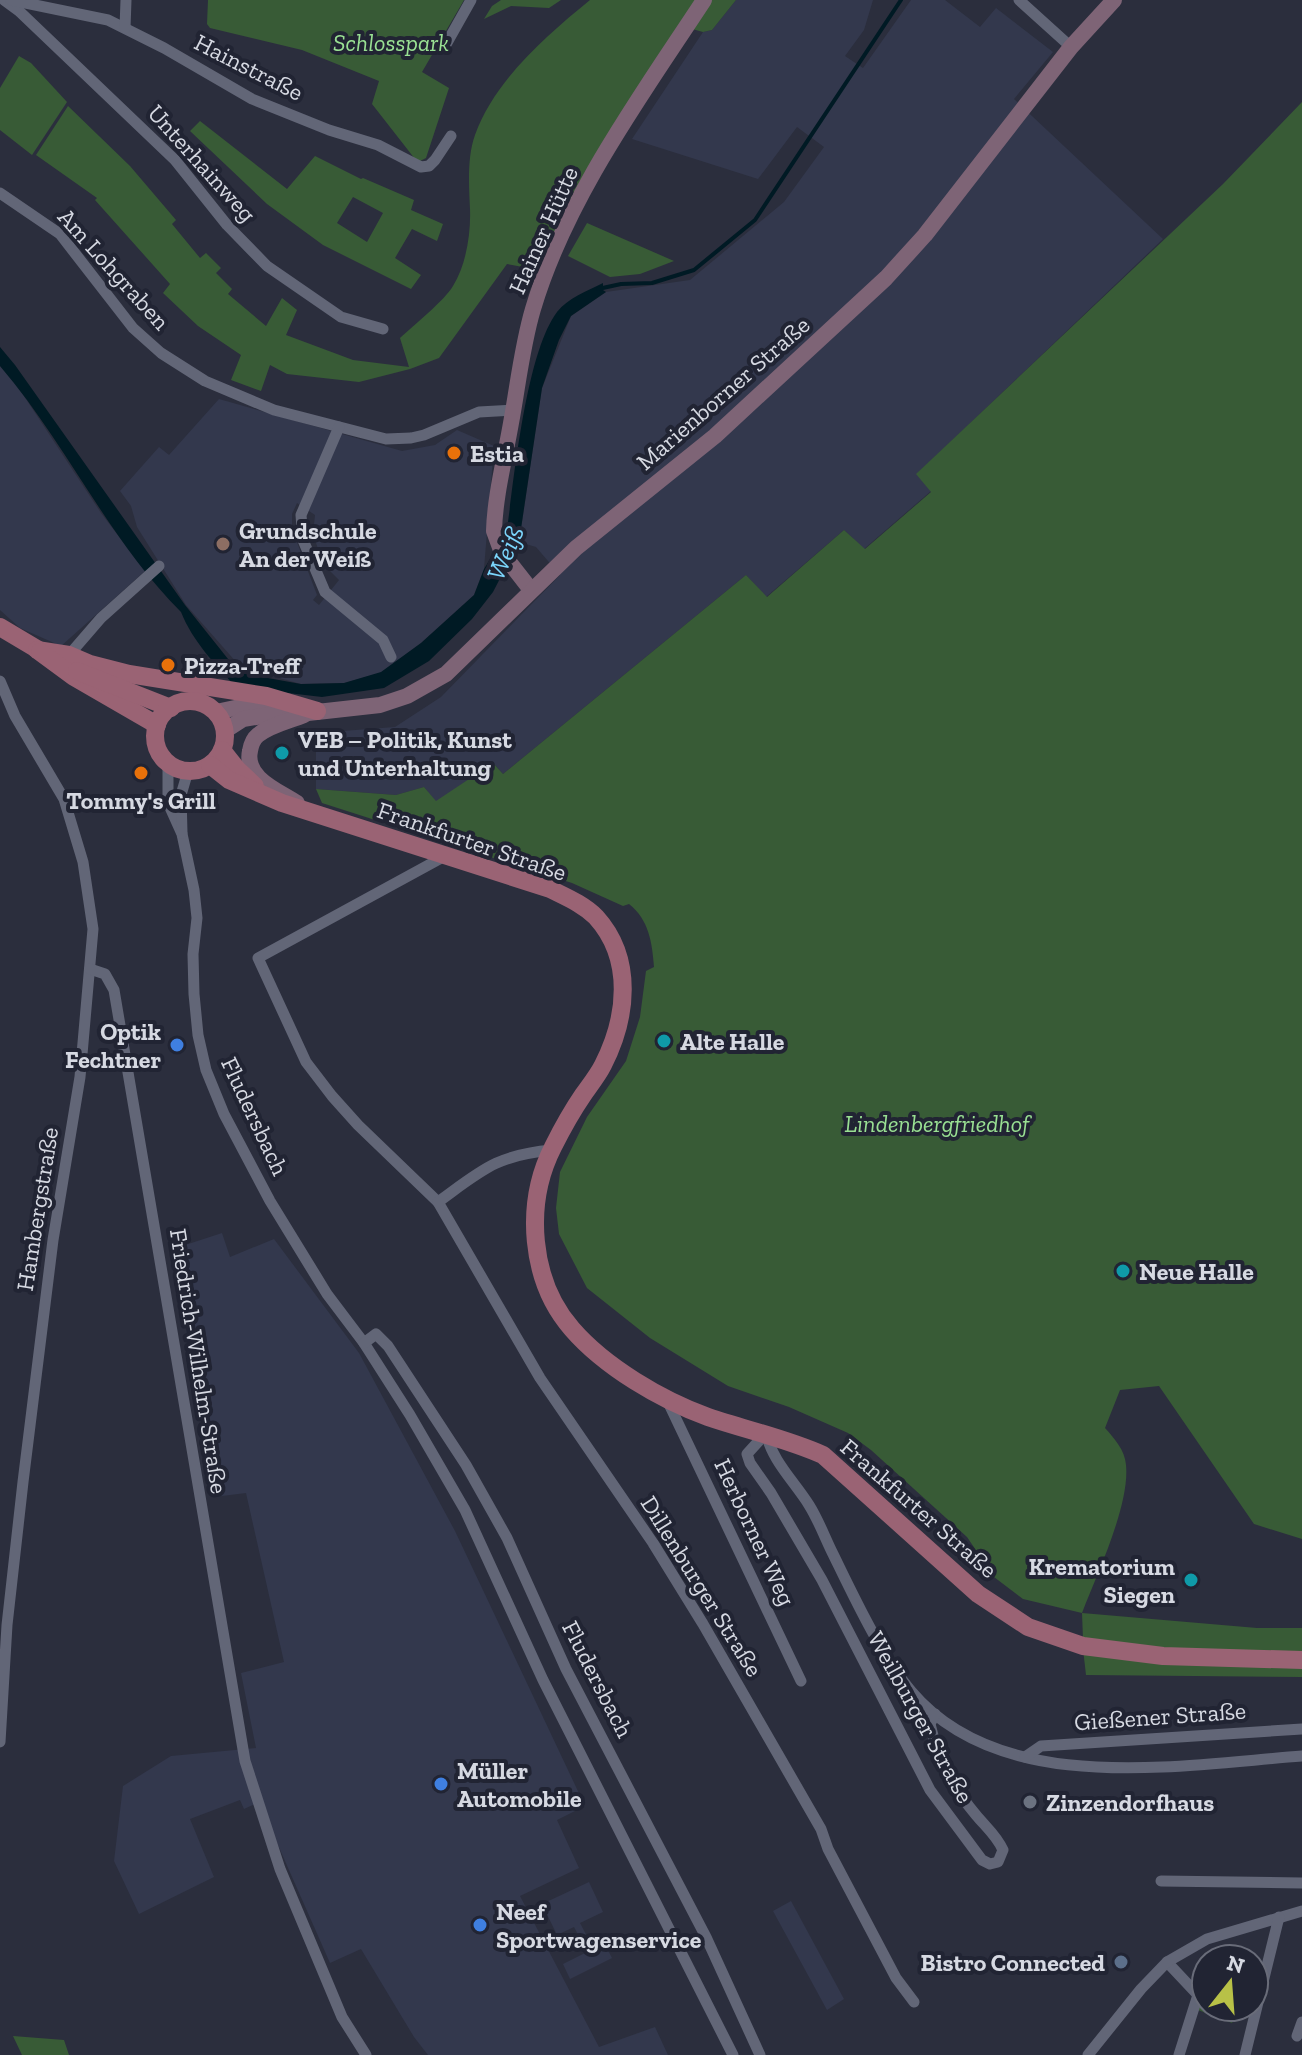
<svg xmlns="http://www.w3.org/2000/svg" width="1302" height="2055" font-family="'Zilla Slab',serif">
<rect width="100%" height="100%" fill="#2b2e3d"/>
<g fill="#33384d" fill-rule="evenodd">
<polygon points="736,0 873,0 864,30 845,56 863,68 911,0 945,0 980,27 996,8 1053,52 1014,99 1163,239 917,474 931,491 864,549 844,530 766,597 746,575 503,774 493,763 436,802 424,787 396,795 316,789 316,733 395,727 441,697 560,575 536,547 519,542 542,388 571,316 606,292 690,280 784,202 824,147 797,127 758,179 632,139 703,32 712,30"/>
<polygon points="0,366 18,387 101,513 145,571 61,646 20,628 0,610"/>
<path d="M219,399L402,451L435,445L457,430L494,446L484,569L474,595L421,643L381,673L344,683L301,684L247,669L237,663L186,605L137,527L131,506L120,491L159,447L169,455ZM297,503L315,515L313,534L323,564L339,580L319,605L313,600L317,595L292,529V514Z"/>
<polygon points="222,1233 230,1257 274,1239 359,1353 455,1531 585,1806 557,1820 579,1868 520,1896 599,2047 655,2027 668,2055 428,2055 414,2037 361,1949 330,1963 259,1802 244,1809 240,1800 190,1819 214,1877 139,1914 114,1861 123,1786 171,1756 256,1748 241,1673 284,1662 246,1493 214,1497 173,1249"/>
<polygon points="589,1882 603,1912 580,1923 589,1940 600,1935 612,1958 570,1979 563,1964 587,1952 574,1927 557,1935 542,1904"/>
<polygon points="791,1901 844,1999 827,2010 773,1911"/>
</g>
<g fill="#385b36" fill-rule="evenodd">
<polygon points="208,0 464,0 422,72 449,88 426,158 418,162 415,159 372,104 379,81 302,50 210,28 207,24"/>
<polygon points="501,0 561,0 549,8 511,6 484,19 492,6"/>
<path d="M590,0H736L712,30L703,32L685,27L539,270L507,264L439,358L410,369L359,382L287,374L270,365L261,391L231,380L241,355L198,326L163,293L170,284L95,200L97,198L36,155L68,106L130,166L176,220L172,224L200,258L206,253L221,268L216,273L232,289L228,294L266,326L282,298L297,310L286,335L353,360L409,367L400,338C414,325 444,301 453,286C466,265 471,234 470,209C469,186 467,157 475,135C495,80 546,36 590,0Z"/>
<polygon points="19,56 31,63 67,102 32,155 0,130 0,88"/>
<path d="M1302,102V1539L1254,1524L1159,1386L1120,1390L1105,1428C1114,1438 1125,1450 1126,1465C1130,1505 1097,1574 1082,1613L1257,1628H1302V1653L1165,1649L1083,1639L1082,1613L1023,1599L994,1577L967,1537L871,1450L848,1433L789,1407L728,1386L650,1338L587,1288L559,1234L556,1208L560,1172L587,1117L626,1061L640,1017L646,971L654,967C652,942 649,920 629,904L623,906L572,883L322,803L316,789L396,795L424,787L436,801L493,763L503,774L746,575L767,597L844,530L865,549L931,492L916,474L1223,184Z"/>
<path d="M200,121L287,189L315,156L361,179L363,178L414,200L411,210L443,224L437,241L412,229L395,258L421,275L411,289L323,245L267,204L190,131ZM353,197L383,213L367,242L337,223Z"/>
<polygon points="587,223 674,261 640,274 610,277 568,256"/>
<polygon points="1083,1649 1302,1663 1302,1677 1086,1675"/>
<polygon points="1206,1984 1206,2007 1240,2007 1232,2023 1198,2010"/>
<polygon points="13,2036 64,2040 69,2055 22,2055"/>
</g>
<path fill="#001a24" d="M603,283V290L606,292L571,316L559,340L542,388L519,542L493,592L472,619L429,661L384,688L322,697L236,687C215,664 193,642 181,612C108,539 66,443 0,366V347L15,365L185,605L232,664L246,674L301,684L344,683L381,672L421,643L474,595L484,569L503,538L508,522C515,470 527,352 557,312C568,298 587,291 603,283Z"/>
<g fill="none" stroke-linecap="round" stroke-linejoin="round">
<polyline stroke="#001a24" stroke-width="4" points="598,289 621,284 652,283 694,270 755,220 901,0"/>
<g stroke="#626677" stroke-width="11">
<polyline points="4,0 19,11 175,160 227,225 267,266 341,317 383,329"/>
<polyline points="11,0 108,20 164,48 252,99 329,130 378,145 421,167 429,166 435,160 451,136"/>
<polyline points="1019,0 1071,47"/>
<polyline points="125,28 126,0"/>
<polyline points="444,48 471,0"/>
<polyline points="0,193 60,234 133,328 161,353 205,381 274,410 386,439 411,438 424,435 479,412 514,410"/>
<polyline points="339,427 301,515 303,540 325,592 383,640 391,657"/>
<polyline points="69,655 101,618 159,566"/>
<polyline points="0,681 15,716 64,799 83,862 93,929 80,1077 53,1240 23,1482 7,1625 0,1742"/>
<polyline points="168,764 168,803 182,834 194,890 197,918 193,954 194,994 198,1035 206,1070 224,1114 270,1201 327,1294 364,1343 410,1415 465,1510 543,1680 733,2055"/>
<polyline points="182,833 181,795 188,771"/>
<polyline points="445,856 258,958 306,1062 332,1096 358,1125 438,1202 540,1378 653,1543 703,1624 821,1829 828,1849 896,1978 914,2002"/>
<polyline points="90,969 105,974 114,990 245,1761 280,1869 342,2017 366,2055"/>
<path d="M438,1202C481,1171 496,1155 552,1150"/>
<polyline points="364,1343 376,1334 388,1346 466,1465 507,1538 566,1669 706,1937 760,2055"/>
<polyline points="668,1402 801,1681"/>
<path d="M766,1433C772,1461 794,1481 809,1505C819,1521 825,1538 833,1554C854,1597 881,1655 911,1691C1001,1798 1180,1765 1302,1756"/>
<path d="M766,1433L747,1454L750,1463L771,1493L822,1580L930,1790L982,1860L990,1864L998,1862L1003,1850C997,1836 985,1826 976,1815C954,1789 937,1757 930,1724L935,1714"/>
<polyline points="1025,1757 1041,1746 1302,1729"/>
<polyline points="1161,1881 1302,1883"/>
<polyline points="1167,1962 1198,1995 1179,2055"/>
<polyline points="1297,2036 1302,2022"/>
<polyline points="1088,2055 1141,1989 1167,1962 1207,1939 1302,1911"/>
<polyline points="1245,2055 1279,1917"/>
</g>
<g stroke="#7e6476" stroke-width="16">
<path d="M531,590L502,553L494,531C495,495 505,458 511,423C518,385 522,346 533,309C566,198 641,96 704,0"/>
<polyline points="216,712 249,705 308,713 380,705 407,696 446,674 576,548 715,436 886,278 925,235 1071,47 1114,0"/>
<polyline points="226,730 243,719 275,714"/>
<path d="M297,803C279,791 244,778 250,751C251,745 253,739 258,735C270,725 289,721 304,715"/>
</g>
<g stroke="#9a6374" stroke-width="18">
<polyline points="0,627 47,655"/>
<polyline points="37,650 69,655 90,664 129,674 266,696 317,711"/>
<polyline points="40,652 74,677 157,725"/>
<polyline points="77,671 171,708"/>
<circle cx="190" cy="736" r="35"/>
<polyline points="222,750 237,769 255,786"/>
<path d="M210,765L229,780L282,803L550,889C566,897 583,904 596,917C634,959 627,1018 603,1065C598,1075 590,1085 583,1095C572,1111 562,1129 553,1147C524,1204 530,1281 572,1329C605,1367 661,1400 708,1417C746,1430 785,1438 823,1455L978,1594L1028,1627L1083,1646L1163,1656L1302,1660"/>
</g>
</g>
<g fill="#e8710a" stroke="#212433" stroke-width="3">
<circle cx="454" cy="453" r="8"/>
<circle cx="168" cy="665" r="8"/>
<circle cx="141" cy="773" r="8"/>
</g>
<circle fill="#8d6e63" stroke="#212433" stroke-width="3" cx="223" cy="544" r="8"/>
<g fill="#0f9aa8" stroke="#212433" stroke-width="3">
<circle cx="282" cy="753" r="8"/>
<circle cx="664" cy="1041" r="8"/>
<circle cx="1123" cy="1271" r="8"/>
<circle cx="1191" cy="1580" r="8"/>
</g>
<g fill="#3f7fe0" stroke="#212433" stroke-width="3">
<circle cx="177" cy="1045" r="8"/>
<circle cx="441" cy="1784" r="8"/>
<circle cx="480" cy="1925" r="8"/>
</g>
<circle fill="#6b7280" stroke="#212433" stroke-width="3" cx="1030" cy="1802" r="8"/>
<circle fill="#5c6f8a" stroke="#212433" stroke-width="3" cx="1121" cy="1962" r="8"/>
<g text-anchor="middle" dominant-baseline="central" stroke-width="8" stroke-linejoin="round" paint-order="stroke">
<g font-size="24" font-style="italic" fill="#99e093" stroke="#212433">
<text x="391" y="42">Schlosspark</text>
<text x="937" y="1123">Lindenbergfriedhof</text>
</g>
<g font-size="24" fill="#d6d9e2" stroke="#212433">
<text transform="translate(249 67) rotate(27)">Hainstraße</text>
<text transform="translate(202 163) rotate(48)">Unterhainweg</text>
<text transform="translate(543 230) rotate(-66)">Hainer Hütte</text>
<text transform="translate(114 269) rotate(48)">Am Lohgraben</text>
<text transform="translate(723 393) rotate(-41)">Marienborner Straße</text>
<text transform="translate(472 841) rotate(19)">Frankfurter Straße</text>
<text transform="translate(255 1116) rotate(65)">Fludersbach</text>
<text transform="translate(37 1209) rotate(-81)">Hambergstraße</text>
<text transform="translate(199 1361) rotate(81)">Friedrich-Wilhelm-Straße</text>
<text transform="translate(919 1508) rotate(41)">Frankfurter Straße</text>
<text transform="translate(755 1532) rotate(65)">Herborner Weg</text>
<text transform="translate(702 1586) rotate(58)">Dillenburger Straße</text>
<text transform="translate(598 1679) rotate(63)">Fludersbach</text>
<text transform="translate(1160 1716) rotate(-4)">Gießener Straße</text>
<text transform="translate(921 1717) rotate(61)">Weilburger Straße</text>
</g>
<g font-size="24" font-weight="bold" fill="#d6d9e2" stroke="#212433" text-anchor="start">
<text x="470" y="453">Estia</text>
<text x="239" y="530">Grundschule<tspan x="239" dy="28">An der Weiß</tspan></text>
<text x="184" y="665">Pizza-Treff</text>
<text x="298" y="739">VEB – Politik, Kunst<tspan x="298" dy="28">und Unterhaltung</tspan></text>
<text x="141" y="800" text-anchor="middle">Tommy's Grill</text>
<text x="161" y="1031" text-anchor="end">Optik<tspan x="161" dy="28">Fechtner</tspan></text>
<text x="680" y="1041">Alte Halle</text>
<text x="1139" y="1271">Neue Halle</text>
<text x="1175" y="1566" text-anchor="end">Krematorium<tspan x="1175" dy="28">Siegen</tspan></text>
<text x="457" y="1770">Müller<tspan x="457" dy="28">Automobile</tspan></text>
<text x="1046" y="1802">Zinzendorfhaus</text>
<text x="496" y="1911">Neef<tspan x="496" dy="28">Sportwagenservice</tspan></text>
<text x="1105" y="1962" text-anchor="end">Bistro Connected</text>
</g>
<g font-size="26" font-style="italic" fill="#7cd6fc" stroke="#212433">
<text transform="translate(505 553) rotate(-67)">Weiß</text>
</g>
</g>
<g transform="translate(1230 1983) rotate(17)"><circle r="38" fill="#212433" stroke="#696c79" stroke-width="2"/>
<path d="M0-6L14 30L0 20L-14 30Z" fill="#b8c147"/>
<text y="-12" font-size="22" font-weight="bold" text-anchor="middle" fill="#d6d9e2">N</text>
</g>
</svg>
